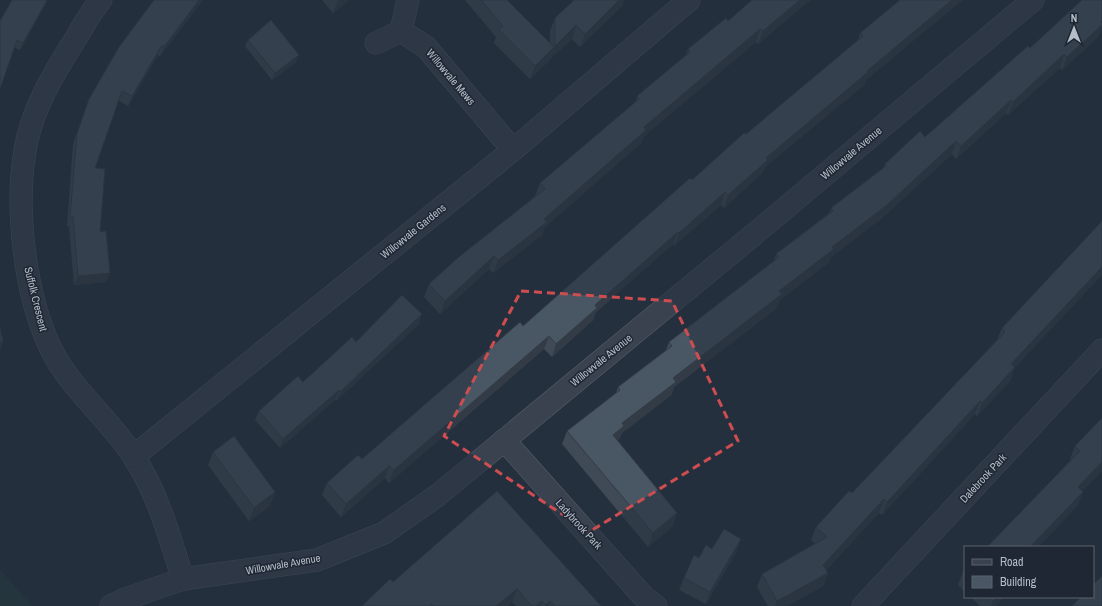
<svg xmlns="http://www.w3.org/2000/svg" width="1102" height="606" font-family="'Archivo Narrow',sans-serif">
<rect width="100%" height="100%" fill="#25303e"/>
<polygon fill="#273d3f" points="0,570 32,606 0,606"/>
<g fill="none" stroke-linecap="round" stroke-linejoin="round">
<g stroke="#57606c" stroke-width="23">
<g id="minor">
<path d="M101,0C91,11 84,25 76,38C54,73 31,110 25,151C15,209 25,294 50,347C69,388 110,419 134,457C159,496 169,536 183,579"/>
<polyline points="401,31 408,0"/>
<polyline points="376,43 401,31 426,47 513,150"/>
<polyline points="504,440 643,596 656,606"/>
<polyline points="134,456 513,150 689,0"/>
<polyline points="111,606 125,599 183,579 317,560 384,533 438,495 764,226 1033,0"/>
<polyline points="863,606 1102,350"/>
</g>
</g>
<use href="#minor" stroke="#39424e" stroke-width="22"/>
</g>
<g fill="#3f4a56">
<polygon points="12,0 48,0 20,50 14,47"/>
<polygon points="203,0 160,56 158,55 128,106 118,100 95,168 100,232 110,273 106,282 74,285 69,226 67,226 73,144 89,99"/>
<polygon points="322,0 349,0 333,13"/>
<polygon points="465,0 507,0 550,44 550,31 555,18 574,0 624,0 622,6 580,47 572,39 550,59 550,57 549,61 530,79 494,43 496,37"/>
<polygon points="728,21 777,28 758,44 756,42 644,136 641,143 545,227 542,235 493,273 489,269 440,314 424,297 429,284 535,196 540,183 635,103 637,96 686,55 688,49"/>
<polygon points="1100,32 1098,37 1062,70 1060,68 1008,115 1006,113 956,159 952,154 882,218 831,257 829,262 780,300 777,308 674,387 671,395 622,433 618,441 677,513 672,527 648,547 562,444 567,431 616,393 618,387 666,350 669,342 774,261 776,254 829,213 831,208 883,168 885,164 925,137 1030,48"/>
<polygon points="860,33 895,56 866,80 864,85 765,167 763,172 724,208 721,205 674,246 673,244 595,313 593,320 552,357 544,349 389,483 385,478 341,517 322,495 327,483 362,459 523,326 692,180 858,40"/>
<polygon points="248,40 296,62 272,80 245,46"/>
<polygon points="1102,221 1014,369 1010,381 977,416 975,414 882,515 879,513 826,570 828,573 823,586 787,606 768,606 757,587 762,574 815,544 811,540 816,527 852,493 997,340 1002,328"/>
<polygon points="419,324 336,401 335,400 280,448 255,420 259,411 303,382 356,342"/>
<polygon points="1102,418 1102,471 1082,491 1083,492 1078,505 1038,547 987,547 1071,460 1070,459 1075,446"/>
<polygon points="213,452 270,506 249,521 208,465"/>
<polygon points="497,491 601,606 516,606 512,602 507,606 362,606 393,582"/>
<polygon points="712,549 737,551 706,604 679,590 684,578 699,558"/>
<polygon points="965,570 965,592 958,585 963,572"/>
<polygon points="971,597 1004,597 996,606 980,606"/>
</g>
<g fill="#333c46">
<polygon points="47,0 48,0 20,50 23,43"/>
<polygon points="199,0 203,0 160,56 164,47"/>
<polygon points="338,0 349,0 333,13"/>
<polygon points="619,0 624,0 622,6 580,47 585,34"/>
<polygon points="800,0 811,0 758,44 763,31"/>
<polygon points="952,0 963,0 895,56 866,80 864,85 765,167 763,172 724,208 728,195 766,158 867,71"/>
<polygon points="1102,21 1102,30 1100,32 1098,37 1062,70 1067,57"/>
<polygon points="576,25 572,39 550,59 555,46"/>
<polygon points="760,29 756,42 644,136 641,143 545,227 542,235 493,273 498,260 644,127"/>
<polygon points="162,45 158,55 128,106 132,96"/>
<polygon points="554,47 549,61 530,79 535,66"/>
<polygon points="1064,54 1060,68 1008,115 1013,102"/>
<polygon points="299,55 296,62 272,80 275,73"/>
<polygon points="1011,100 1006,113 956,159 961,146"/>
<polygon points="956,141 952,154 882,218 831,257 829,262 780,300 777,308 674,387 671,395 622,433 619,439 608,448 613,435 622,423 673,378 779,291"/>
<polygon points="725,192 721,205 674,246 679,233"/>
<polygon points="678,232 673,244 595,313 593,320 552,357 556,344 595,305"/>
<polygon points="494,256 489,269 440,314 445,301"/>
<polygon points="1102,267 1102,275 1014,369 1010,381 977,416 982,403 1011,364"/>
<polygon points="110,273 106,282 74,285 78,276"/>
<polygon points="422,314 419,324 336,401 340,392"/>
<polygon points="549,336 544,349 389,483 394,470"/>
<polygon points="0,342 3,342 1,349 0,349"/>
<polygon points="339,390 335,400 280,448 283,439"/>
<polygon points="980,401 975,414 882,515 887,502"/>
<polygon points="1102,462 1102,471 1073,500 1078,487"/>
<polygon points="389,466 385,478 341,517 346,504"/>
<polygon points="275,492 270,506 249,521 254,508"/>
<polygon points="1083,492 1078,505 1038,547 1030,547"/>
<polygon points="884,499 879,513 819,578 823,565"/>
<polygon points="677,513 672,527 648,547 653,533"/>
<polygon points="741,539 737,551 706,604 710,592"/>
<polygon points="828,573 823,586 787,606 775,606 777,601"/>
<polygon points="517,589 512,602 507,606 496,606"/>
<polygon points="996,597 1004,597 996,606 991,606 993,601"/>
<polygon points="542,601 540,606 536,606"/>
<polygon points="550,601 549,606 545,606"/>
</g>
<g fill="#495664" stroke="#333c46">
<polygon points="12,0 47,0 23,43 17,40 0,89 0,21"/>
<polygon points="154,0 199,0 164,47 162,45 132,96 122,91 95,168 105,169 100,232 106,231 110,273 78,276 73,217 70,216 77,134 89,99 119,47"/>
<polygon points="481,0 507,0 554,47 535,66 499,30 503,26"/>
<polygon points="574,0 619,0 585,34 576,25 555,46 555,18"/>
<polygon points="752,0 800,0 763,31 760,29 644,127 646,130 544,219 547,222 498,260 494,256 445,301 429,284 460,256 545,189 540,183 639,99 637,96 690,52 688,49 726,18 728,21"/>
<polygon points="900,0 952,0 867,71 868,72 766,158 768,160 728,195 725,192 679,233 678,232 595,305 597,308 556,344 549,336 394,470 389,466 346,504 327,483 358,455 362,459 520,322 523,326 690,178 692,180 744,133 746,134 863,36 860,33"/>
<polygon points="1082,0 1102,0 1102,21 1101,22 1102,23 1102,25 1067,57 1064,54 1013,102 1011,100 961,146 956,141 887,205 832,247 834,249 779,291 782,294 673,378 676,382 622,423 624,426 613,435 677,513 653,533 567,431 620,390 618,387 672,346 669,342 779,257 776,254 833,211 831,208 886,166 885,164 920,131 925,137 1028,46 1030,48"/>
<polygon points="271,20 299,55 275,73 248,40"/>
<polygon points="1102,221 1102,267 1011,364 1015,367 982,403 980,401 887,502 884,499 823,565 828,573 777,601 762,574 827,537 816,527 849,491 852,493 1005,332 1002,328"/>
<polygon points="402,295 422,314 340,392 339,390 283,439 259,411 298,376 303,382 352,337 356,342"/>
<polygon points="0,327 3,342 0,342"/>
<polygon points="1102,418 1102,462 1078,487 1083,492 1030,547 987,547 1080,451 1075,446"/>
<polygon points="234,436 275,492 254,508 213,452"/>
<polygon points="497,491 601,606 555,606 550,601 546,605 542,601 536,606 532,606 517,589 496,606 433,606 431,604 430,606 362,606 390,579 393,582"/>
<polygon points="724,529 741,539 710,592 684,578 694,555 699,558 706,545 712,549"/>
<polygon points="1102,576 1102,606 1072,606 1081,597 1093,597 1093,585"/>
<polygon points="989,597 996,597 993,601"/>
</g>
<path d="M0 0H1102V606H0ZM521,291L672,301L738,441L589,532L444,436Z" fill="#25303e" fill-opacity=".55" fill-rule="evenodd"/>
<path fill="none" stroke="#ce4d50" stroke-width="3" stroke-dasharray="8 5" stroke-linejoin="round" d="M521,291L672,301L738,441L589,532L444,436Z"/>
<g text-anchor="middle" dominant-baseline="central" stroke-width="3" stroke-linejoin="round" paint-order="stroke">
<g font-size="11" fill="#b5bdc9" stroke="#1e2733">
<text transform="translate(451 77) rotate(50)">Willowvale Mews</text>
<text transform="translate(851 153) rotate(-40)">Willowvale Avenue</text>
<text transform="translate(413 231) rotate(-39)">Willowvale Gardens</text>
<text transform="translate(36 299) rotate(76)">Suffolk Crescent</text>
<text transform="translate(601 360) rotate(-39)">Willowvale Avenue</text>
<text transform="translate(983 478) rotate(-47)">Dalebrook Park</text>
<text transform="translate(579 524) rotate(48)">Ladybrook Park</text>
<text transform="translate(283 564) rotate(-10)">Willowvale Avenue</text>
</g>
</g>
<rect x="964" y="546" width="130" height="52" fill="#1e2733" stroke="#5a636f"/>
<rect x="972" y="559" width="20" height="6" fill="#39424e" stroke="#5a636f"/>
<text x="1000" y="566" font-size="12" fill="#b5bdc9">Road</text>
<rect x="972" y="576" width="20" height="12" fill="#495664" stroke="#5a636f"/>
<text x="1000" y="586" font-size="12" fill="#b5bdc9">Building</text>
<g transform="translate(1074 28)" stroke="#1e2733" stroke-width="3" paint-order="stroke">
<path d="M0-3L7 15L0 10L-7 15Z" fill="#b5bdc9"/>
<text y="-6" font-size="11" font-weight="bold" text-anchor="middle" fill="#b5bdc9">N</text>
</g>
</svg>
